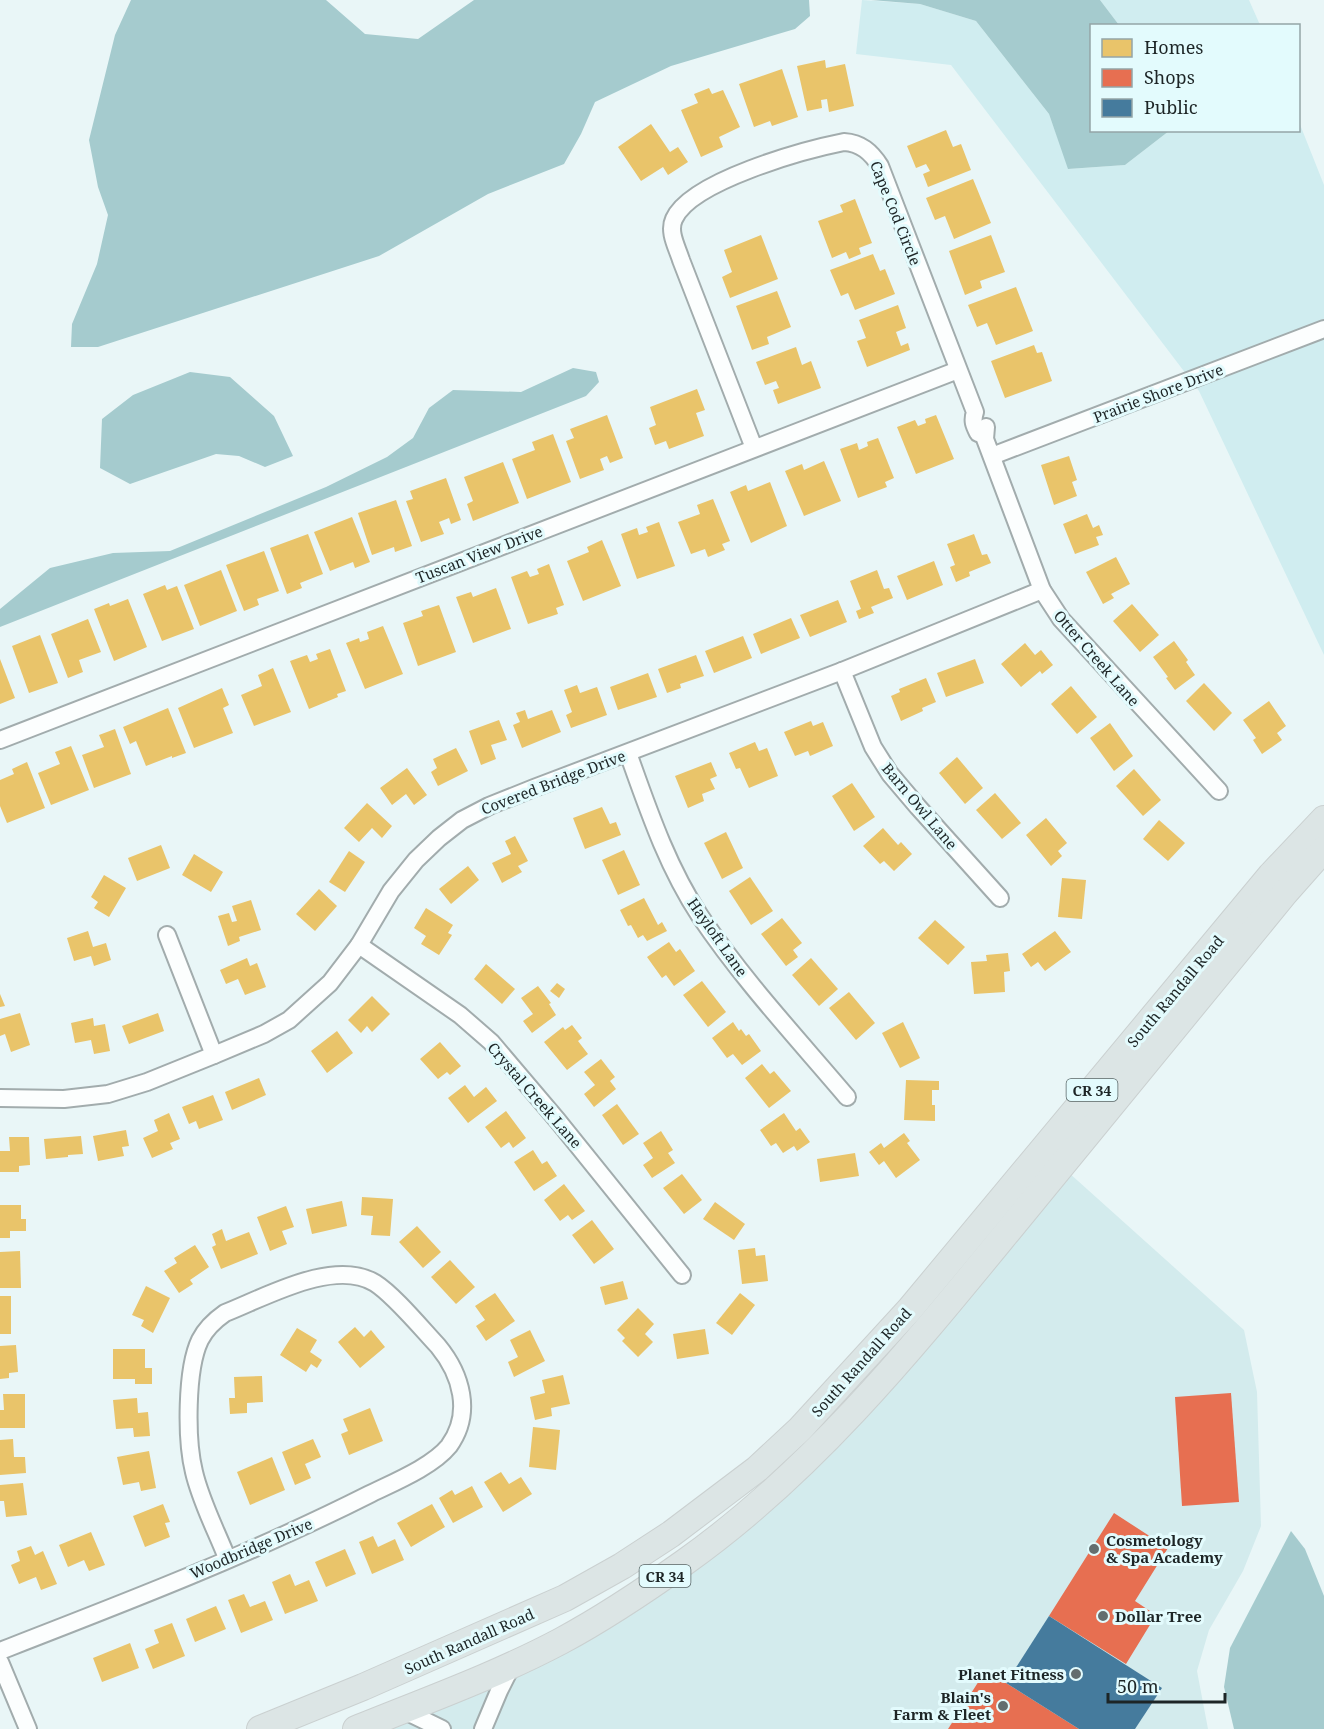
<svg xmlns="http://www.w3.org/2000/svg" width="1324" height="1729" font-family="'Noto Serif',serif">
<rect width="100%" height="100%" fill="#e9f6f7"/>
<polygon fill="#d3ebed" points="1068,1172 1244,1330 1257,1392 1261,1526 1243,1571 1209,1630 1197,1671 1208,1729 379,1729 658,1596"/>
<g fill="#d0edf0">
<polygon points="862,0 920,4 976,21 1049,114 1069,169 1125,165 1169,131 1298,130 1299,122 1324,185 1324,655 1199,391 951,65 856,54"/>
<polygon points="1100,0 1249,0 1260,25 1119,25"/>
</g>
<g fill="#a5cbce">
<polygon points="131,0 326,0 365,34 418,39 474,0 809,0 810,16 795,29 671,66 595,102 581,134 564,164 488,194 379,256 98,347 71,347 72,324 97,264 108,215 98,187 89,140 115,35"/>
<polygon points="871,0 1100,0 1119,25 1092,26 1092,130 1169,131 1125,165 1068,169 1049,114 976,21 920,4"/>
<polygon points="573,368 596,372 599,382 586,396 0,627 0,609 50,568 113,553 170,551 326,487 387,457 413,438 429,408 453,390 521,392"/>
<polygon points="190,372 230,377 274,416 293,456 265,467 239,456 216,454 130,484 100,468 102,419 133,395"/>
<polygon points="1291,1531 1305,1549 1324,1596 1324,1729 1234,1729 1224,1687 1230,1648"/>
</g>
<g fill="#e9c46a">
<polygon points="825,60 826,68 845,64 854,106 829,112 827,99 821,100 822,108 807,111 797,66"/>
<polygon points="782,69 798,117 772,126 770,121 754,127 739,84"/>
<polygon points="709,88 712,94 723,90 740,127 719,137 723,147 701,157 681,110 698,103 694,94"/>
<polygon points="651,124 670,152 678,147 688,162 668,175 663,167 641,181 618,147"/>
<polygon points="946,130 953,147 961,144 971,170 928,187 923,174 930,171 926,164 916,168 907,146"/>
<polygon points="973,179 991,223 954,239 945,216 935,220 926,198"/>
<polygon points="855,199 872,243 859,248 861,254 849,259 846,252 832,258 818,221 843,212 840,205"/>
<polygon points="761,235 778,279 730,298 722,277 732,272 724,250"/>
<polygon points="991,235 1005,272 980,281 982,288 965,295 949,251"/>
<polygon points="873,254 880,271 885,269 895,294 855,310 848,293 841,296 830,270"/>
<polygon points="1016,287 1033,331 996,345 987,323 977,327 968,305"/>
<polygon points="777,291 791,327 767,337 769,344 752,350 736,306"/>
<polygon points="898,305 906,328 896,332 901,346 908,343 910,350 867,367 857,341 866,338 859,320"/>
<polygon points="1034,345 1037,353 1042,352 1052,381 1005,398 991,361"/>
<polygon points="796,347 802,365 811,361 821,388 778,404 773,390 779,388 776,381 765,385 756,362"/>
<polygon points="697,389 705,410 696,413 704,436 669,449 666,441 655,445 649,428 656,425 650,407"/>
<polygon points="607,415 623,458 610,463 607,456 600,459 604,470 580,479 566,441 574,438 570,429"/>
<polygon points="936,415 954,459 916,474 897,427 915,420 918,426 926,423 925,419"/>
<polygon points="553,434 571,482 527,499 512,459 535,450 532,442"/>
<polygon points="878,438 894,478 885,482 887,487 858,498 840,449 857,443 859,450 868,446 867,442"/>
<polygon points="1069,456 1077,480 1072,482 1077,496 1054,505 1041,465"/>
<polygon points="824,461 841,501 804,516 785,471 802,464 804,470"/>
<polygon points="503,462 519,503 473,521 467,504 473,501 464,477"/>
<polygon points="446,478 461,520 451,524 449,518 439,522 444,534 421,542 406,501 413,499 410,491"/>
<polygon points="770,482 787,526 751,543 730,492 746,485 748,491"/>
<polygon points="713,499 730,541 722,544 725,550 708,557 705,549 691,554 678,522 700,514 697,505"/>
<polygon points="396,500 412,546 395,552 394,547 372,555 358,513"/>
<polygon points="1087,514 1093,528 1099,525 1103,535 1096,537 1099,545 1075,554 1063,524"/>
<polygon points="352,517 370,562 355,568 353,562 330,571 314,532"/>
<polygon points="659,522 675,566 637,579 621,534 637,528 639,535 648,532 646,527"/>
<polygon points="308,534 323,574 300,583 302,588 287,594 270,548"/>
<polygon points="974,534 982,555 987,554 991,563 969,572 970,576 956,582 950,567 955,565 947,544"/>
<polygon points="602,540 621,586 583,601 567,561 589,552 587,547"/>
<polygon points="264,551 279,591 257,599 259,605 244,611 226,565"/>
<polygon points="1116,557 1130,584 1111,594 1114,598 1103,604 1086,572"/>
<polygon points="934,561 943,585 907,600 897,576"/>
<polygon points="549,564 564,605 556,608 558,614 528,624 511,577 527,571 530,577 539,574 537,569"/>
<polygon points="221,570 237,611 200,626 184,585"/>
<polygon points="877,570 884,589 889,588 893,598 871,607 874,613 859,619 856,611 861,609 850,581"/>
<polygon points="165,585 167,590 177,586 194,629 162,641 143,594"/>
<polygon points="496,588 511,629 473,643 456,597 471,592 473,597"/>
<polygon points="128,599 147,647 114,661 94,609 109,603 110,606"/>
<polygon points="838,600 847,622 810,637 800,615"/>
<polygon points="1132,604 1159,635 1140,652 1113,621"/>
<polygon points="439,605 456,652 418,666 403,623 423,616 421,611"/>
<polygon points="791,618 800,638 761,654 753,634"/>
<polygon points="88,619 101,652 79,660 83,672 68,678 51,634"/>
<polygon points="383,626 403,674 365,689 346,643 359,638 360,642 369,639 367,632"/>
<polygon points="40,635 58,683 29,693 12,646"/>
<polygon points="743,636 752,658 714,673 705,651"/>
<polygon points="1174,641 1188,660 1186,662 1195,675 1175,690 1166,678 1168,677 1153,657"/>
<polygon points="1025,643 1035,655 1041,650 1053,665 1042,674 1040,671 1021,687 1001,664"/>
<polygon points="330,649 346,691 337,694 338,697 309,709 290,661 307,655 310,662 318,659 316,654"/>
<polygon points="696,655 704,676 680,684 681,688 667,693 658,669"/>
<polygon points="0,659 15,698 0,704"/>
<polygon points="975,659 984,683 946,697 937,673"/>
<polygon points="273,668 291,712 254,726 241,695 262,686 258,675"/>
<polygon points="648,673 657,697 618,710 610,687"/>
<polygon points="926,678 936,702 922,708 923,711 901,721 891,696 900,692 899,689"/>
<polygon points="1204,683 1232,713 1214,731 1186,701"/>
<polygon points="577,685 580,693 597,687 607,715 571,728 566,715 572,712 564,690"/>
<polygon points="1071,686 1097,717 1077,734 1051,704"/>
<polygon points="222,688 229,705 223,708 233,733 194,748 178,708"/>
<polygon points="1269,701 1286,726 1277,733 1282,740 1262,754 1253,740 1256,738 1243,720"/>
<polygon points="168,708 186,753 172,758 172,756 146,766 136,741 130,744 123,727"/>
<polygon points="525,710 528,719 552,710 561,732 522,748 513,725 520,722 516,713"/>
<polygon points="499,720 507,740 491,745 496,759 481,765 469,731"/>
<polygon points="811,721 813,726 823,722 833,746 810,756 808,751 795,756 784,732"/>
<polygon points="1110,723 1133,756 1114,771 1090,738"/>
<polygon points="115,729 131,774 94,788 82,755 104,747 99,735"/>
<polygon points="755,742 759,751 767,748 778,776 749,788 740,768 736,769 729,753"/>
<polygon points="71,746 89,790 51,805 38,773 60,764 55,752"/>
<polygon points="456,748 468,771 438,786 431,772 437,768 433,759"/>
<polygon points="957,757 983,788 965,804 939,773"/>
<polygon points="27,762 45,808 7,823 0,806 0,780 14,774 12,769"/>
<polygon points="711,762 717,776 710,779 715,789 702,794 704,801 688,808 675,776"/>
<polygon points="407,768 427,795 414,805 406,794 392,805 380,788"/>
<polygon points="1134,769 1161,800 1143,816 1116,786"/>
<polygon points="852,783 875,817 854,831 832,796"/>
<polygon points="995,793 1021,823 1002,839 976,810"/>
<polygon points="367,803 392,826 382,838 372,828 359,842 344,828"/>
<polygon points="602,807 610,824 616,822 621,835 585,849 573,818"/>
<polygon points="1046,818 1067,843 1058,851 1062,856 1051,866 1026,835"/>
<polygon points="1159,820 1185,843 1168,861 1143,839"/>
<polygon points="883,828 898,845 901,842 912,854 894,871 884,861 880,864 863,846"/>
<polygon points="726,832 743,868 722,879 704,843"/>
<polygon points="515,836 528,861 518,866 522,872 502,883 492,863 511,854 505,841"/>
<polygon points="161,845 170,868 137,881 128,858"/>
<polygon points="624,850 640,885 618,895 602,860"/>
<polygon points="349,851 365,862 345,892 329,882"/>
<polygon points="194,854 223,872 211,892 182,875"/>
<polygon points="468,866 479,880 451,904 439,889"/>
<polygon points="104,875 126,888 109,917 94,908 98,902 91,897"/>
<polygon points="750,877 773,911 751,925 729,891"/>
<polygon points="1062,878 1086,880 1082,919 1058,917"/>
<polygon points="319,889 337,906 315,931 296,914"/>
<polygon points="644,898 658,925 662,922 667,931 647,941 643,935 638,938 631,925 628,926 620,910"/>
<polygon points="251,900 261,930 239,937 240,941 228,946 218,916 229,913 232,922 237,921 232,906"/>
<polygon points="426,908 453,925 448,933 452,935 439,955 421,944 426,936 414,928"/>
<polygon points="782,918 802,943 793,950 798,957 786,966 761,934"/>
<polygon points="935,920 965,947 948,965 918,938"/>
<polygon points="88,931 93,947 106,943 111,960 94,966 91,956 74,961 67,938"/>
<polygon points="1055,931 1071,952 1045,971 1038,962 1031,967 1022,954"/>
<polygon points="669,942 676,952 680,949 695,971 674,986 666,975 662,978 647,957"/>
<polygon points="1008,953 1010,971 1004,972 1005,992 974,994 971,962 987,961 986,955"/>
<polygon points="247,958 250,966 257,963 266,987 245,995 238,979 226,984 220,970"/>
<polygon points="811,958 838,989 819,1006 792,975"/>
<polygon points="486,964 515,989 502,1004 474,979"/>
<polygon points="702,981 726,1012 708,1027 683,995"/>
<polygon points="557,983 565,989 559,998 550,991"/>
<polygon points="538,986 551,1003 549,1004 556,1015 532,1033 523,1021 533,1014 521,998"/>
<polygon points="849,992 875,1023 856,1040 829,1008"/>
<polygon points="0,994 5,1006 0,1007"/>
<polygon points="372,996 390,1014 372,1032 367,1026 361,1033 348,1020"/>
<polygon points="20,1013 30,1045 11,1052 5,1034 0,1036 0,1019"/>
<polygon points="158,1013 164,1031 129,1044 122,1026"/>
<polygon points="93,1018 94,1026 105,1024 110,1051 94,1054 91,1040 75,1043 71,1023"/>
<polygon points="733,1022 739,1031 741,1029 746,1036 749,1034 761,1051 742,1065 733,1054 727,1058 712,1038"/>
<polygon points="903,1022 920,1058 900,1068 882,1033"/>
<polygon points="572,1025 582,1038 578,1041 588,1054 567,1070 544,1042 563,1027 565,1030"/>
<polygon points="337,1031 353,1053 327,1073 311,1051"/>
<polygon points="440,1042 461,1066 450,1075 447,1072 438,1079 420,1059"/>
<polygon points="601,1059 615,1077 610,1081 616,1089 594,1107 584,1094 595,1085 584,1072"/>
<polygon points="762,1064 770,1074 774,1071 791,1091 769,1108 745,1078"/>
<polygon points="259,1078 266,1095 232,1110 225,1092"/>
<polygon points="906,1080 939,1081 939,1090 932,1090 932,1105 935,1105 935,1121 904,1120"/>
<polygon points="465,1085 474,1097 486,1087 497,1101 468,1123 448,1098"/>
<polygon points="213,1095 223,1120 199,1129 196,1121 189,1124 182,1107"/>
<polygon points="617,1104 639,1134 623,1145 602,1115"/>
<polygon points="506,1111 526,1138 513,1148 509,1142 501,1148 485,1127"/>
<polygon points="169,1113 180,1139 170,1143 173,1149 152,1158 143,1138 158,1131 154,1120"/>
<polygon points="784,1113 796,1131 800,1128 810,1142 797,1151 794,1146 783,1153 776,1143 771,1146 760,1130"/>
<polygon points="126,1130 129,1146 122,1147 124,1156 98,1161 93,1136"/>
<polygon points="661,1131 673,1150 668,1153 675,1163 652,1178 643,1165 653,1158 643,1143"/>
<polygon points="904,1133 910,1141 907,1143 920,1160 896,1178 884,1161 879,1165 869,1152 881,1143 884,1148"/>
<polygon points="81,1136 83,1154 68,1155 68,1157 46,1159 44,1139"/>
<polygon points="9,1137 29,1137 30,1165 19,1166 19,1172 0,1172 0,1151 10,1151"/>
<polygon points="533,1150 542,1164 547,1161 557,1176 534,1191 514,1162"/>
<polygon points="855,1153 859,1176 820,1182 817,1159"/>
<polygon points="682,1174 702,1200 684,1214 663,1188"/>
<polygon points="564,1184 585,1211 572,1220 568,1215 560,1221 544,1200"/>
<polygon points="362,1197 393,1199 390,1236 371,1235 373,1216 361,1215"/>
<polygon points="342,1201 347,1226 312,1234 306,1209"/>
<polygon points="715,1202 745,1224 734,1240 703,1219"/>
<polygon points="0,1205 21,1205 21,1219 26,1219 26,1231 10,1231 10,1238 0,1238"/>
<polygon points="286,1206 294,1227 282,1231 287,1244 270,1251 257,1217"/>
<polygon points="592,1220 614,1249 594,1264 572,1235"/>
<polygon points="417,1226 441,1252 423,1268 399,1242"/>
<polygon points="222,1229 226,1241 249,1232 258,1254 221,1269 212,1247 216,1245 212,1234"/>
<polygon points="195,1245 209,1267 190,1280 193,1284 179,1293 164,1271 177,1263 174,1258"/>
<polygon points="755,1248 756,1256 765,1255 768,1281 742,1284 738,1250"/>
<polygon points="20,1251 21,1288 0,1288 0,1252"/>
<polygon points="450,1260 475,1287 456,1304 431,1277"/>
<polygon points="623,1281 628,1299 605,1305 600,1287"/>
<polygon points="146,1286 170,1298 153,1333 141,1326 144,1320 132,1315"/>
<polygon points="495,1293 515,1321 486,1341 476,1326 485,1320 475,1306"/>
<polygon points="740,1293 755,1305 732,1335 716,1323"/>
<rect x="0" y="1296" width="11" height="38"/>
<polygon points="638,1308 654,1324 645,1334 653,1342 638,1357 622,1341 625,1338 617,1330"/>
<polygon points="355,1327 364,1337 371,1330 385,1347 360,1368 338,1342"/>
<polygon points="297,1328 317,1340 310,1352 322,1360 317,1368 311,1364 306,1372 280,1355"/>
<polygon points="705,1329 709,1354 677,1359 673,1334"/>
<polygon points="530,1330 545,1361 514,1377 508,1362 518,1357 510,1340"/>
<polygon points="16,1345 18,1372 9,1373 9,1378 0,1379 0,1346"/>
<polygon points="113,1349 145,1349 145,1368 152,1368 152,1384 135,1384 135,1379 113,1379"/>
<polygon points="563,1375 570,1404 551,1408 552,1416 535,1420 530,1397 545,1393 542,1380"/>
<polygon points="262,1376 263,1402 247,1403 247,1413 230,1414 229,1398 235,1398 234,1377"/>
<polygon points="3,1394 25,1394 25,1428 0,1428 0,1410 4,1410"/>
<polygon points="137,1398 138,1413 148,1412 150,1436 134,1437 133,1428 116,1429 113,1400"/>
<polygon points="370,1408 383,1441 349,1455 341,1434 348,1431 343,1419"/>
<polygon points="533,1427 560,1430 556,1470 529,1467"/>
<polygon points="13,1439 14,1457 25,1457 26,1473 0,1475 0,1440"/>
<polygon points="313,1439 321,1457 305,1464 311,1478 295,1485 282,1452"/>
<polygon points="149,1451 156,1488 141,1491 139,1482 123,1485 117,1457"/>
<polygon points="272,1457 285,1490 250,1505 237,1472"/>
<polygon points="501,1472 509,1484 521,1477 532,1494 503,1512 484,1482"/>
<polygon points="23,1483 27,1515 6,1517 4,1501 0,1501 0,1485"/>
<polygon points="472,1486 483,1507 453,1523 439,1498 452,1490 455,1495"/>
<polygon points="163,1504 170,1522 165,1523 170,1537 145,1547 133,1516"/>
<polygon points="432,1504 445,1527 411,1547 397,1523"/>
<polygon points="91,1532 105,1565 89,1571 84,1560 68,1567 59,1545"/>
<polygon points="373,1536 378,1547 395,1539 404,1560 372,1574 359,1542"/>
<polygon points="31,1546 35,1555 43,1551 57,1584 41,1590 36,1577 19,1584 11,1565 20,1561 17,1551"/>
<polygon points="345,1549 356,1574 326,1587 315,1562"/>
<polygon points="290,1574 295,1586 309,1580 318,1601 285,1614 272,1582"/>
<polygon points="244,1594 250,1607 265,1601 273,1620 241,1633 228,1600"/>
<polygon points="216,1606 226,1629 195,1642 186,1619"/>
<polygon points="172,1623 185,1656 153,1669 145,1649 159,1643 154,1630"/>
<polygon points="130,1643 139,1668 102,1682 93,1658"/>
</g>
<g fill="#e76f51">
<polygon points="1231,1393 1239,1502 1182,1506 1175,1397"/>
<polygon points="1114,1513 1168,1548 1135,1601 1156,1615 1126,1664 1049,1616"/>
<polygon points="986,1670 1006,1683 1079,1729 948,1729"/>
</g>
<polygon fill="#457b9d" points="1049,1616 1162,1688 1135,1729 1079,1729 1006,1683"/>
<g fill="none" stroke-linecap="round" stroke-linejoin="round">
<g stroke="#a2acad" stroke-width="20">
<g id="minor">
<polyline points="986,427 985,439 1042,590 1061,619 1219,791"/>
<path d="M754,448L681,260C677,247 668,232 674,219C691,181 804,150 844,142C861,143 871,152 880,166L975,412C972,421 974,425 978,433L984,435"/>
<polyline points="992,456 1324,329"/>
<polyline points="842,671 873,747 890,774 918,807 1000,898"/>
<polyline points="0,740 958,370"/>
<path d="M628,753C648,809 667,866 700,916C743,980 797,1038 847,1097"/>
<polyline points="167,935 214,1055"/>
<polyline points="359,945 460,1015 491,1042 558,1121 682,1275"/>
<polyline points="0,1098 64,1099 108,1094 147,1082 214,1055 264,1034 289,1020 330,983 359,945 391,891 416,860 439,838 462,820 489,806 534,788 842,671 1042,590"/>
<path d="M0,1651C124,1603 249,1555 368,1495C392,1483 432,1467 449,1446C473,1413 461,1374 438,1346C422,1329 394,1295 375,1283C334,1258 266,1297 225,1313C215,1320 206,1328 200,1340C186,1369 186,1440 194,1472C201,1502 216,1530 227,1558"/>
<polyline points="0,1662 28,1729"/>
<polyline points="403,1710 442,1729"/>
<polyline points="483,1729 499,1691 512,1665"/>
</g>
</g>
<g stroke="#cad0d0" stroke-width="28">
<g id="primary">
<polyline points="260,1729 363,1687 565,1598 622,1566 671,1534 757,1469 800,1429 910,1309 1271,875 1324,819"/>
<path d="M356,1729C425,1701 495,1676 561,1641C602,1619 647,1589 685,1562C816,1469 917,1342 1018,1219C1107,1111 1196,1002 1285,893L1324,849"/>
</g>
</g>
<use href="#minor" stroke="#fcfefe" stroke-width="16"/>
<use href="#primary" stroke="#dce5e5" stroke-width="26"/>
</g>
<g fill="#646e6f" stroke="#e3fbfd" stroke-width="2">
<circle cx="1094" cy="1549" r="6"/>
<circle cx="1103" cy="1616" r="6"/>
<circle cx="1076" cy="1674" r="6"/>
<circle cx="1003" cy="1706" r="6"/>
</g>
<g text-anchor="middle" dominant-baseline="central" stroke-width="6" stroke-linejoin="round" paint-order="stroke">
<g fill="#e3fbfd" stroke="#586566" stroke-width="1.5">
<rect x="1066.5" y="1079" width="51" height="22" rx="4.5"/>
<rect x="639.5" y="1565" width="51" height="22" rx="4.5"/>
</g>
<g font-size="14" font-weight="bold" fill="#1d2526">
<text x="1092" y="1090">CR 34</text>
<text x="665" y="1576">CR 34</text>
</g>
<g font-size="15" fill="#1d2526" stroke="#e3fbfd">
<text transform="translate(896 213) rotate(68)">Cape Cod Circle</text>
<text transform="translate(1158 393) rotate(-21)">Prairie Shore Drive</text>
<text transform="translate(479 554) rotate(-21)">Tuscan View Drive</text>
<text transform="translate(1097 658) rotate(49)">Otter Creek Lane</text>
<text transform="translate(553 782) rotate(-21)">Covered Bridge Drive</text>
<text transform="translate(920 806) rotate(50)">Barn Owl Lane</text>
<text transform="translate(718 937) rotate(55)">Hayloft Lane</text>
<text transform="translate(1175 991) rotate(-50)">South Randall Road</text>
<text transform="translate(535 1095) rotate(49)">Crystal Creek Lane</text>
<text transform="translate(861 1362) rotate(-48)">South Randall Road</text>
<text transform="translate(251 1548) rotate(-23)">Woodbridge Drive</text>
<text transform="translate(469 1641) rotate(-24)">South Randall Road</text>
</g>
<g font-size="15" font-weight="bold" fill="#1d2526" stroke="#e3fbfd" text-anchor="start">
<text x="1106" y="1540">Cosmetology<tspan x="1106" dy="17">&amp; Spa Academy</tspan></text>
<text x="1115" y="1616">Dollar Tree</text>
<text x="1064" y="1674" text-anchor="end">Planet Fitness</text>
<text x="991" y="1697" text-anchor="end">Blain's<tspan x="991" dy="17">Farm &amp; Fleet</tspan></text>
</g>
</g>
<rect x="1090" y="24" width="210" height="108" fill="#e3fbfd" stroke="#94a5a7" stroke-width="1.5"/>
<rect x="1102" y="39" width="30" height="18" fill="#e9c46a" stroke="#94a5a7" stroke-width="1.5"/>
<text x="1144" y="54" font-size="18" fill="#1d2526">Homes</text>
<rect x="1102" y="69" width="30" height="18" fill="#e76f51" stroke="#94a5a7" stroke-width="1.5"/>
<text x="1144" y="84" font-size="18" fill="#1d2526">Shops</text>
<rect x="1102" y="99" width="30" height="18" fill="#457b9d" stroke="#94a5a7" stroke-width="1.5"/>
<text x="1144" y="114" font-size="18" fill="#1d2526">Public</text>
<path d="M1108 1693v9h117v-9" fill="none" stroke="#1d2526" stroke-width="3"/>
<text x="1117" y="1693" font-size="18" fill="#1d2526" stroke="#e3fbfd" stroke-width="4.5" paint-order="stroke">50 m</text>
</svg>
